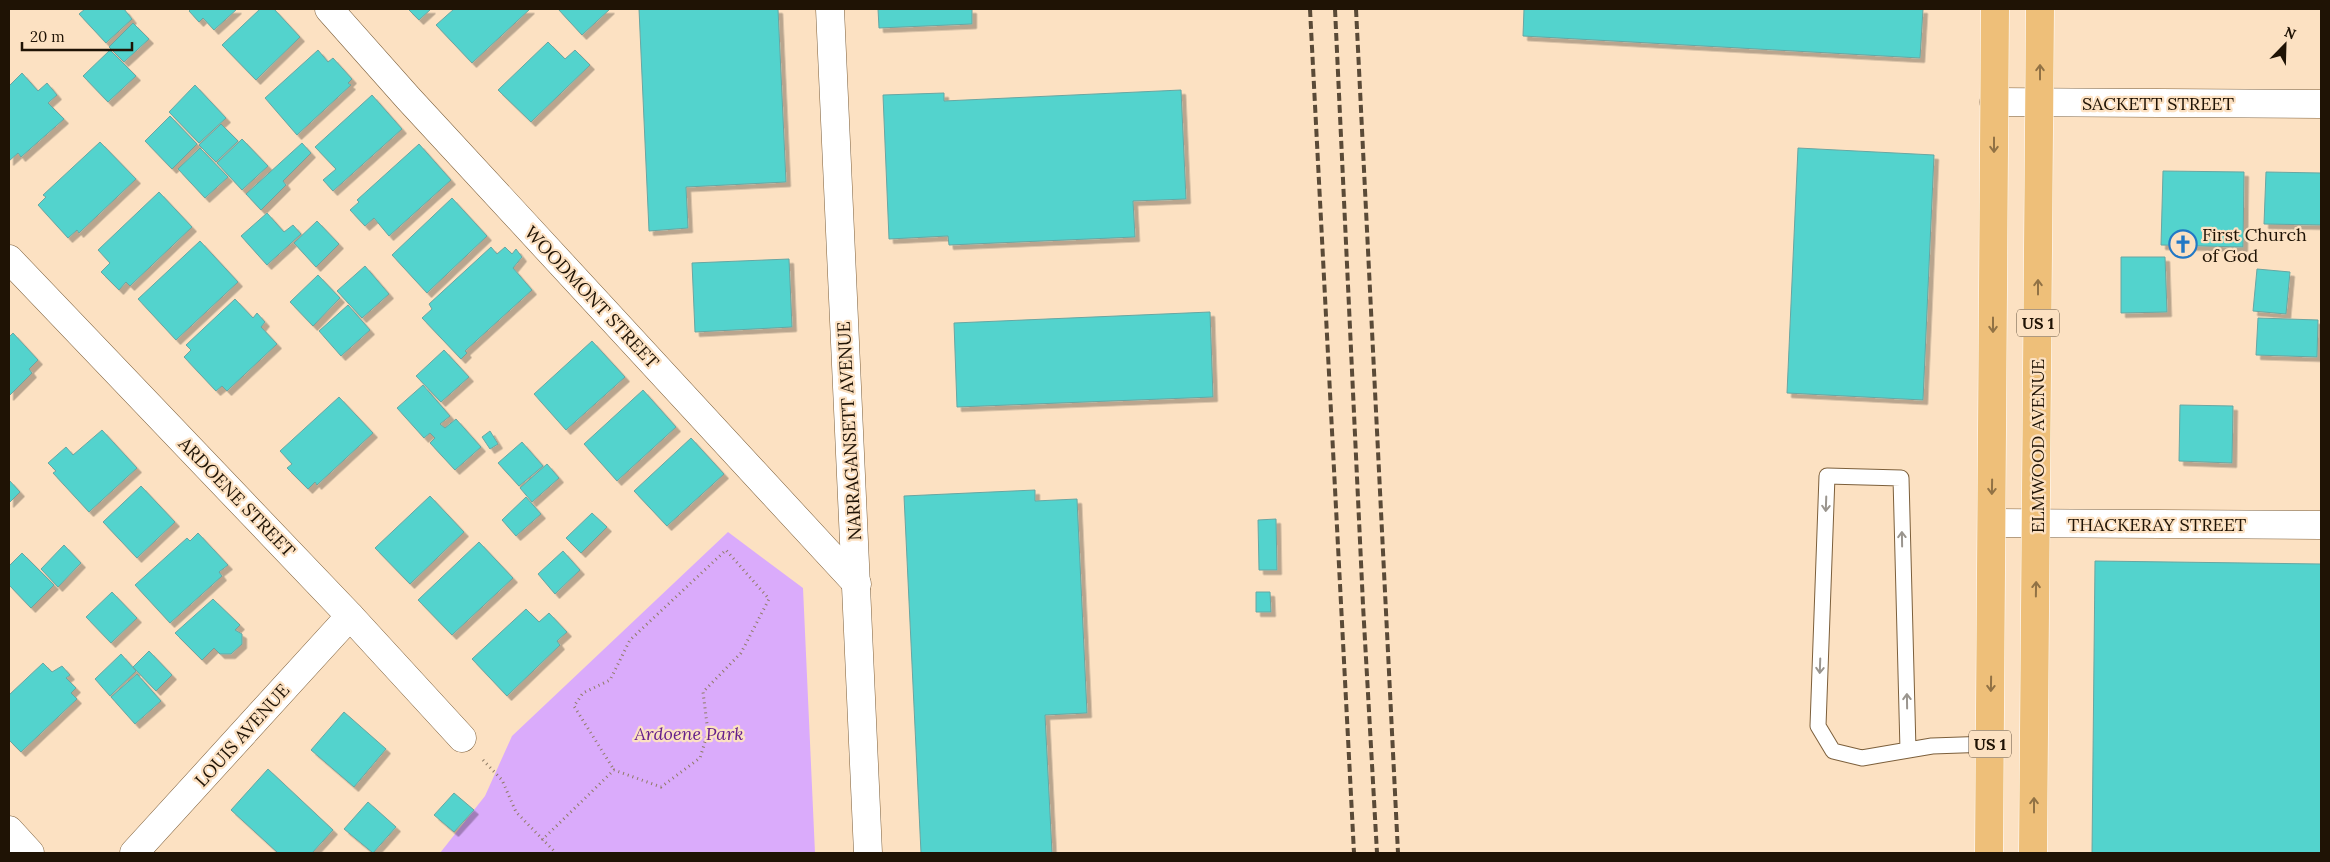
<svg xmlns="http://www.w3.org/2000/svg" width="2330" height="862" font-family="Lora,serif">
<defs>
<filter id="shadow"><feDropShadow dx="4.5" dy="4.5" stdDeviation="0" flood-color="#0004"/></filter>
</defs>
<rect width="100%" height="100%" fill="#fce1c2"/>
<polygon fill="#daabfb" points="728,532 803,588 815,853 440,853 485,796 512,736"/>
<g fill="#52d3cd" stroke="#69a6a2" filter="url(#shadow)">
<polygon points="85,9 124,9 132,19 106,43 79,14"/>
<polygon points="191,9 237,9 214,30 203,18 199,22 189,11"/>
<polygon points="260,9 274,9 300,37 256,80 222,45"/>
<polygon points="408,9 431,9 419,20"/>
<polygon points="454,9 530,9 472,63 436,25"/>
<polygon points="558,9 610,9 582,35"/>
<polygon points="639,9 778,9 786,182 686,187 688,228 649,231"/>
<polygon points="878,9 972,9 972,24 879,28"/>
<polygon points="1524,9 1923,9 1920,58 1523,36"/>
<polygon points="133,23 149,39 124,62 109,47"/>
<polygon points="548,42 565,59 575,50 590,65 531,122 498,90"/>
<polygon points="110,50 136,76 108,102 83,76"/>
<polygon points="318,50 328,62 333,58 352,79 348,83 351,85 297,135 265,98"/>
<polygon points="22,73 38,91 47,83 57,95 48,103 64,119 21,157 18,153 9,161 9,86"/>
<polygon points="195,85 226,118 199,143 169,112"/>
<polygon points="1181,90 1186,199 1133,201 1135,237 949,245 948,236 889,239 883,95 944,93 944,101"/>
<polygon points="372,95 402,129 333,191 323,180 336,169 315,147"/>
<polygon points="170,116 197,144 172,169 145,141"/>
<polygon points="221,124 238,141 216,162 199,145"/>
<polygon points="242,139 268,166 242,190 217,163"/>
<polygon points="100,142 136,179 79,233 77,230 68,238 38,205 46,197 43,195"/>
<polygon points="302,143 311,153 283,181 286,185 261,210 246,194"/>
<polygon points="419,144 451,180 389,236 374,218 365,226 350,210 359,202 357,200"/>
<polygon points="200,148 228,177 205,198 178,169"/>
<polygon points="1798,148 1934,155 1923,400 1787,393"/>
<polygon points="2163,171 2244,172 2243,247 2161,245"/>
<polygon points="2266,172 2321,173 2321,225 2264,224"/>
<polygon points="159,192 192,227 130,286 126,282 119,290 101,272 110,263 98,250"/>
<polygon points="452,198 487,236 427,293 392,255"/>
<polygon points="267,213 284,232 293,225 301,234 267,265 241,236"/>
<polygon points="317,221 339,244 316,267 294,243"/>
<polygon points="200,241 238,282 176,340 138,299"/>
<polygon points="491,247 497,254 505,247 512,254 516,249 522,257 513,268 532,290 465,351 467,353 461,359 422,318 432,309 429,304"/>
<polygon points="2121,257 2165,257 2167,312 2121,313"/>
<polygon points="789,259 792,327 695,332 692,263"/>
<polygon points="365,266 389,294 362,318 337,291"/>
<polygon points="2257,269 2290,272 2286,314 2253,311"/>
<polygon points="318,275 340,298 313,326 290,302"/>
<polygon points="235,299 253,318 257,313 265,322 261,327 277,344 227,391 222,386 216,391 184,357 191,350 186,345"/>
<polygon points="348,305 370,330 341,356 319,331"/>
<polygon points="1210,312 1213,397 957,407 954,323"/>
<polygon points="2258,318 2318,320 2317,357 2256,355"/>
<polygon points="13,333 38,360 29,369 32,373 9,396 9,337"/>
<polygon points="592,341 625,377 566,430 534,394"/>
<polygon points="444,350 469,377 441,402 416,376"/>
<polygon points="423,385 450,416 440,424 445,428 456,419 481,447 455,470 430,443 435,438 430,433 424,438 397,408"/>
<polygon points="643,390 676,427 617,481 584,444"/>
<polygon points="339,397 373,433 317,485 315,482 308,489 287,468 292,464 280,451"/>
<polygon points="2180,405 2233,406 2232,463 2179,461"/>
<polygon points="102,430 137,468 89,512 53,473 56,471 48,463 66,447 73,455"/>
<polygon points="490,431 498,444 490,449 482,437"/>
<polygon points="691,438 724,474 667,526 634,491"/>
<polygon points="522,442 543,466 519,486 498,463"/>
<polygon points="547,464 559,478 532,502 520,488"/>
<polygon points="9,480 20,492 9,503"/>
<polygon points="141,486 175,522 137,558 103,522"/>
<polygon points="1035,490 1035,501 1077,499 1087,713 1045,715 1052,853 921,853 904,496"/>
<polygon points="430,496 464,532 410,584 375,548"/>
<polygon points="526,497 541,514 516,536 502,520"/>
<polygon points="592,513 607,527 581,553 566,538"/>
<polygon points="1276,519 1277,570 1259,570 1258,520"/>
<polygon points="198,533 228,565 219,572 222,576 170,623 135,585 187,538 190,541"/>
<polygon points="479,542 513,578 452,635 418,600"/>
<polygon points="64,545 81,563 58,587 41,569"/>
<polygon points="563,551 580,570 555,594 538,574"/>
<polygon points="22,553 54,585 31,608 9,585 9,566"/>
<polygon points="2095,561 2321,564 2321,853 2092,853"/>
<polygon points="112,592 137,618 111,643 86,617"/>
<polygon points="1256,592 1270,592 1271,612 1256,612"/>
<polygon points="213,599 240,625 235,630 242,634 242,644 231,654 220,654 214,648 202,660 175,633"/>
<polygon points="526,609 539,622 549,613 567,632 557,641 560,645 507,696 472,659"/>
<polygon points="149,651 172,675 156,691 133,667"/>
<polygon points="121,654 136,671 110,696 95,679"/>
<polygon points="43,663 52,672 62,666 70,675 66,678 76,688 71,693 77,699 21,752 9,740 9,695"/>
<polygon points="137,674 161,701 135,724 111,697"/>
<polygon points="344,712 386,749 354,787 311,750"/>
<polygon points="268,769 333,830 312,853 278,853 231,810"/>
<polygon points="454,793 474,810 454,832 434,815"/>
<polygon points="368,802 396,827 373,853 344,829"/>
</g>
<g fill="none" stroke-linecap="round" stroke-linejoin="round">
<g stroke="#7c5f3b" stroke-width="17">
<polyline id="lane" points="1908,750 1901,478 1827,476 1818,726 1833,751 1862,758 1932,746 1990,744"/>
</g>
<g stroke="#7c5f3b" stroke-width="29">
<g id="street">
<polyline points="329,9 408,98 857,584"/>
<polyline points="9,259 350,616 462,738"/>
<polyline points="1992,523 2321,525"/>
<polyline points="9,830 30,853"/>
<polyline points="134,853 350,616"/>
</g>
</g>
<g stroke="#7c5f3b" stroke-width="29">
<g id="secondary">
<polyline points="830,9 868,853"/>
<polyline points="1994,102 2321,104"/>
</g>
</g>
<g stroke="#fff" stroke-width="29">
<g id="primary">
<polyline points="1989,853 1995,9"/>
<polyline points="2033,853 2040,9"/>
</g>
</g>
<g stroke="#8f7b65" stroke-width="3" stroke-dasharray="1 4" stroke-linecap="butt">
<polyline points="483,760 502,780 516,812 556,853"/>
<polyline points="542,840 614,770 661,787 700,758 708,732 703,692 741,653 769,599 726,550 630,640 610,680 583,693 574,706 614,770"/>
</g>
<use href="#lane" stroke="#fff" stroke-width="15"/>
<use href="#street" stroke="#fff" stroke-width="28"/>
<use href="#secondary" stroke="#fff" stroke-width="28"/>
<use href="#primary" stroke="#eebf79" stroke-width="28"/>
<g stroke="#5a4a37" stroke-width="4" stroke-dasharray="8 4" stroke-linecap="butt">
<polyline points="1310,9 1354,853"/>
<polyline points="1335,9 1363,605 1377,853"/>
<polyline points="1356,9 1398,853"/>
</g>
</g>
<defs><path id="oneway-shaft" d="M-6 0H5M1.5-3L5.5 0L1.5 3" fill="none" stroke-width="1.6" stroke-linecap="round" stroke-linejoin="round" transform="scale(1.25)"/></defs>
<g stroke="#917245">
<use href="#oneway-shaft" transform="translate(2040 72) rotate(-90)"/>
<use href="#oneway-shaft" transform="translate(1994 145) rotate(90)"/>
<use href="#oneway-shaft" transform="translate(2038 287) rotate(-90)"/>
<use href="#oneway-shaft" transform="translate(1993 325) rotate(90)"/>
<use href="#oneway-shaft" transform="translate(1992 487) rotate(91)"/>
<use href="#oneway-shaft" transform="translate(2036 589) rotate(-89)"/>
<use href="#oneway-shaft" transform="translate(1991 684) rotate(91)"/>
<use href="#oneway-shaft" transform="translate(2034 805) rotate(-90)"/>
</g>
<g stroke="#9a958e">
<use href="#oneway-shaft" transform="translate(1826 504) rotate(92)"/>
<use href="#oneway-shaft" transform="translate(1902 539) rotate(-91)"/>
<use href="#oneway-shaft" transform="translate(1820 666) rotate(92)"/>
<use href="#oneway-shaft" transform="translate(1907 701) rotate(-91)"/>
</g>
<defs>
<g id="church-ring" transform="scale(1.4375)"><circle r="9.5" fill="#fce1c2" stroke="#2278c5" stroke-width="1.5"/><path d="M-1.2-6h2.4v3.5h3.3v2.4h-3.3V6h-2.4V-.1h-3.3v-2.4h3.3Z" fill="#2278c5"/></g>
</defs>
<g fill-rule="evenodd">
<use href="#church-ring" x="2183" y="244"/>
</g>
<g text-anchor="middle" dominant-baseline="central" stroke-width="4.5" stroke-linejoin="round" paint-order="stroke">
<g fill="#fce1c2" stroke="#61513e" stroke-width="1">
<rect x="2017" y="309.5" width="42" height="27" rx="4"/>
<rect x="1969" y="730.5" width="42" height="27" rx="4"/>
</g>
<g font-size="16" font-weight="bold" fill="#1f1305">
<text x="2038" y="323">US 1</text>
<text x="1990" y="744">US 1</text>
</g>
<g font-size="18" fill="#1f1305" stroke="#fce1c2">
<text x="2158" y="103">SACKETT STREET</text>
<text transform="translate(592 297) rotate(47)">WOODMONT STREET</text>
<text transform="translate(849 431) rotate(-93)">NARRAGANSETT AVENUE</text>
<text transform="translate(2037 446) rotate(-90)">ELMWOOD AVENUE</text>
<text transform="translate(237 497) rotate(46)">ARDOENE STREET</text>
<text x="2157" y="524">THACKERAY STREET</text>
<text transform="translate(242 735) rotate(-48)">LOUIS AVENUE</text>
</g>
<g font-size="18" fill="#1f1305" stroke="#fce1c2" text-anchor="start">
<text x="2202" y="234">First Church<tspan x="2202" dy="21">of God</tspan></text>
</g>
<g font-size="18" font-style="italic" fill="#661f8b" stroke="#fce1c2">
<text x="689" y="733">Ardoene Park</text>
</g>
</g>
<rect width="2330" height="862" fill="none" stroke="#1f1305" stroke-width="20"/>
<g transform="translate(2285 45) rotate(23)" stroke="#fce1c2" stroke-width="4" paint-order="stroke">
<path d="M0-4L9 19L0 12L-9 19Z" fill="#1f1305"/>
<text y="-8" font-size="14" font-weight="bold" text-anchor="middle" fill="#1f1305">N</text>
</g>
<path d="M22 42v8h110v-8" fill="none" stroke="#1f1305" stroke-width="2.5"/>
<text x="30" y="42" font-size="15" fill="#1f1305" stroke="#fce1c2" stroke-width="4" paint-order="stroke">20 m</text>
</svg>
